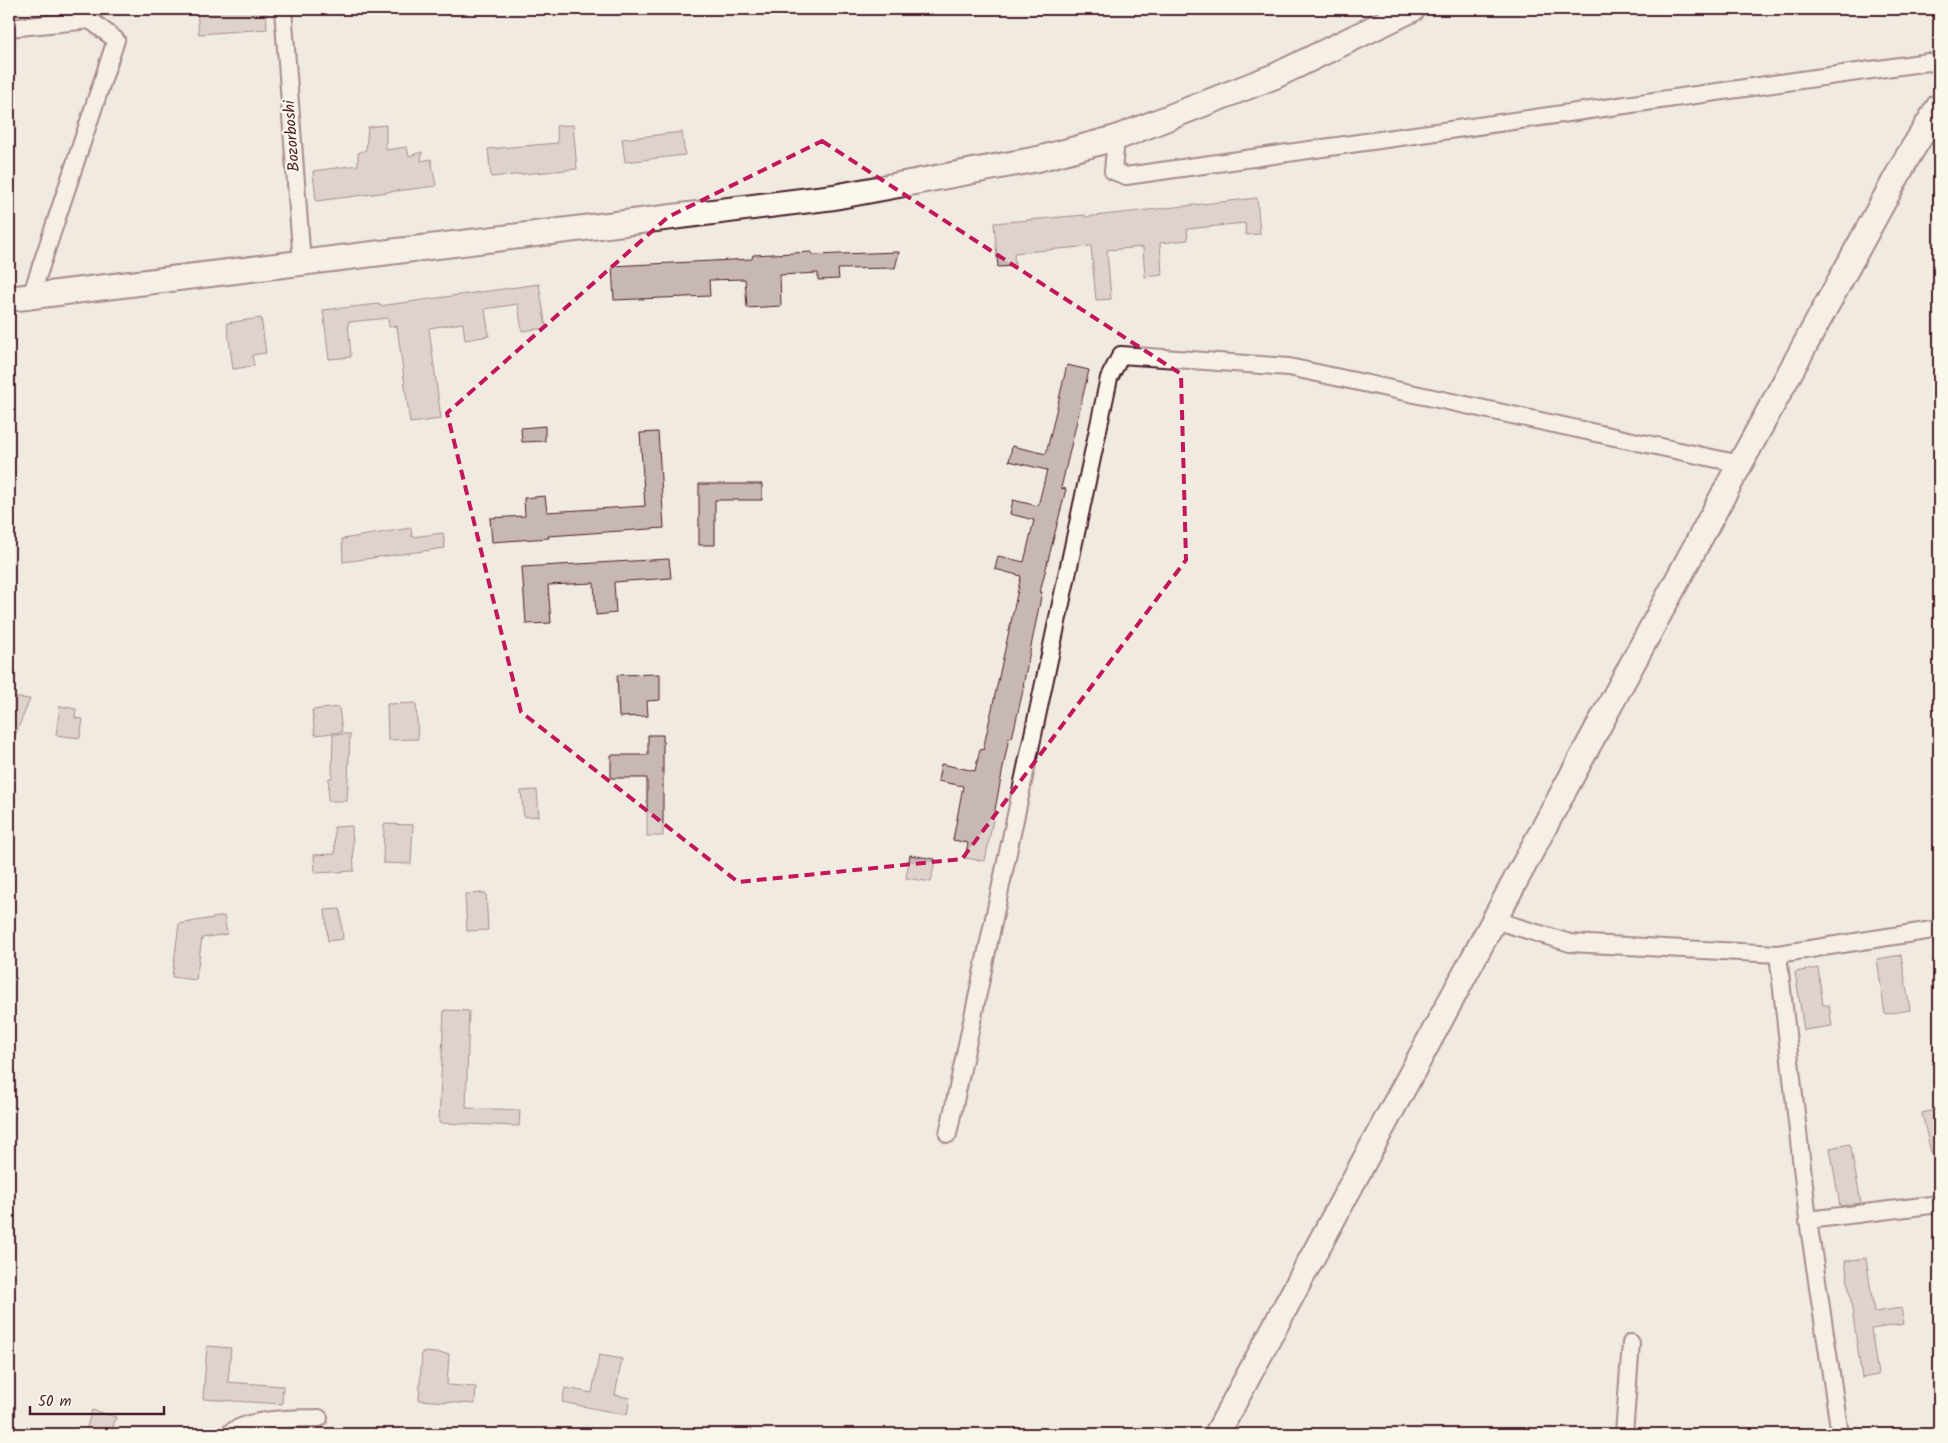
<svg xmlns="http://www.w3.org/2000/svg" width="1948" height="1443" font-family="Kalam,sans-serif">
<rect width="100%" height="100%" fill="#f0eae0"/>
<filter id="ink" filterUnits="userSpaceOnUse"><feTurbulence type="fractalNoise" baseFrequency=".02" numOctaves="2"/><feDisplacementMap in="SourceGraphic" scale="10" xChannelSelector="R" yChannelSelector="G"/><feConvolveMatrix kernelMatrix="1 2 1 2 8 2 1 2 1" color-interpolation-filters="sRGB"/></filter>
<g filter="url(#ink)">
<g fill="#c8b8b3" stroke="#4a1f2b">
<polygon points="197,9 266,9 267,29 199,34"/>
<polygon points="386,125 386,150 407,147 409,156 422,152 421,161 431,159 436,186 316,201 313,171 358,165 358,153 366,150 368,127"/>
<polygon points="573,125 577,169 491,177 488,149 558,143 556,126"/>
<polygon points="682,132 685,155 625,162 622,139"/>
<polygon points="1257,198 1260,234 1246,235 1245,223 1187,229 1188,240 1160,243 1162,275 1145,277 1143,247 1107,250 1111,299 1096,300 1091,246 1014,253 1015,266 998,267 994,223 1085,215 1085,217"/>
<polygon points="812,252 812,255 899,252 895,268 838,269 839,279 818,280 818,273 780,275 781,306 747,308 745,279 709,280 710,296 614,300 612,266 752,259 753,255"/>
<polygon points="539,284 546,328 522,331 518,304 485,309 489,336 465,340 463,323 429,328 441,419 410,423 397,326 389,327 388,318 348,322 351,357 329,359 323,310 379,304 380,306"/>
<polygon points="261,318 266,353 252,355 254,366 233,369 227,323"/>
<polygon points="1067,365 1089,370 1061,488 1066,489 1040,592 1042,592 1023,686 1024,686 1012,738 1009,737 985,861 965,858 968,843 953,840 963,786 938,781 941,764 975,771 980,749 983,750 1021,576 995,569 998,556 1024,562 1034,520 1010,514 1013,500 1038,506 1047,470 1009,461 1012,446 1046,454"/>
<polygon points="545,426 545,441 522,442 521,428"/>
<polygon points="658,432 664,528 548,536 549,538 492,542 490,518 525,516 524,498 545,496 547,512 645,506 640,433"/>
<polygon points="699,484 762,484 762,500 715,500 715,545 699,545"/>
<polygon points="411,528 412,537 443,533 445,548 343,562 342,539"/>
<polygon points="669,559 671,578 614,582 616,613 596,615 594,583 548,585 551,623 526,624 522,567"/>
<polygon points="660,674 660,700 647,701 648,716 619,717 617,675"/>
<polygon points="9,697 30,699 9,750"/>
<polygon points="416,703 418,739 388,740 387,704"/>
<polygon points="60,706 76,709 75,718 83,719 80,738 56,735"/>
<polygon points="339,707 342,732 315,735 312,710"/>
<polygon points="333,734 350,734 347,801 328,801 329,778 332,778"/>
<polygon points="648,735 663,735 663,836 647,836 647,778 611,778 611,755 648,755"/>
<polygon points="537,790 539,816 524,817 521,791"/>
<polygon points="384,824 413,825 411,864 383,863"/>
<polygon points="352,826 354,871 315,873 314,855 335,854 334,827"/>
<polygon points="910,855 935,859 931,882 906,878"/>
<polygon points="486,893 488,930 467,931 465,894"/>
<polygon points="340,909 343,939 328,941 325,910"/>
<polygon points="224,916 227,934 202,938 196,980 172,977 179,924"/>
<polygon points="1901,955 1910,1010 1885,1014 1877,959"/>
<polygon points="1818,968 1823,1005 1829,1005 1832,1026 1804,1030 1795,972"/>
<polygon points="444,1010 469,1011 466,1108 520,1110 519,1126 439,1123"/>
<polygon points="1936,1110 1939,1126 1939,1161 1933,1162 1922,1113"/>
<polygon points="1850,1144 1861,1203 1840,1206 1830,1148"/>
<polygon points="1866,1258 1874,1312 1901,1308 1904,1324 1871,1329 1878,1375 1862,1378 1845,1261"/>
<polygon points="207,1346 231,1348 228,1382 283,1386 282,1404 203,1399"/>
<polygon points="422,1352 449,1354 447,1385 476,1387 475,1404 419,1400"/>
<polygon points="599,1355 622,1359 615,1395 630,1398 627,1415 562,1402 565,1388 592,1393"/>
<polygon points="92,1410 116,1417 111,1434 85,1434"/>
</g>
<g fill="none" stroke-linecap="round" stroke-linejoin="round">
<g stroke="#4a1f2b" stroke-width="20">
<g id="street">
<polyline points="283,9 302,263"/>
<polyline points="9,28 90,20 116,40 31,296"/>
<polyline points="1116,138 1113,171 1126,176 1928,62 1939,64"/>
<polyline points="1494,920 1570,943 1778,954 1939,929"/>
<polyline points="1778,954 1808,1220 1840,1434"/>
<polyline points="948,1134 1109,378 1121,355 1289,367 1740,464"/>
<polyline points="1808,1220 1939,1204"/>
<path d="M228,1434C251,1417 292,1419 319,1418"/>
<polyline points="1624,1434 1631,1343"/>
</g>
</g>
<g stroke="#4a1f2b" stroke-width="28">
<g id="secondary">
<polyline points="9,299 834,197 1038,159 1116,138 1275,76 1413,9"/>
<polyline points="1217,1434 1740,464 1907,158 1939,106"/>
</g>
</g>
<use href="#street" stroke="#fbf7ec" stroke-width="16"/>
<use href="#secondary" stroke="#fbf7ec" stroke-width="24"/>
</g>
</g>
<path d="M0 0H1948V1443H0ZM822,141L1181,374L1186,560L962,859L738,882L521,712L447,413L668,217Z" fill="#f0eae0" fill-opacity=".55" fill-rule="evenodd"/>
<path fill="none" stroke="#c2185b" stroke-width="4" stroke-dasharray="10 6" stroke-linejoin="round" d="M822,141L1181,374L1186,560L962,859L738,882L521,712L447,413L668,217Z"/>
<g text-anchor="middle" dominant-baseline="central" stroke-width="4.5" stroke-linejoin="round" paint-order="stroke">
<g font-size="16" fill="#4a1f2b" stroke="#fbf7ec">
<text transform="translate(292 136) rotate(-94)">Bozorboshi</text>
</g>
</g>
<rect width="1948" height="1443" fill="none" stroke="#fbf7ec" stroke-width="30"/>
<rect x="15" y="15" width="1918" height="1413" fill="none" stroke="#4a1f2b" stroke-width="2" filter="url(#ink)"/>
<path d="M30 1406v8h134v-8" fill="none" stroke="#4a1f2b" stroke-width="2.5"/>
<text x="38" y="1406" font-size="15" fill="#4a1f2b" stroke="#fbf7ec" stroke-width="4" paint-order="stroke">50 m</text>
</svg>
